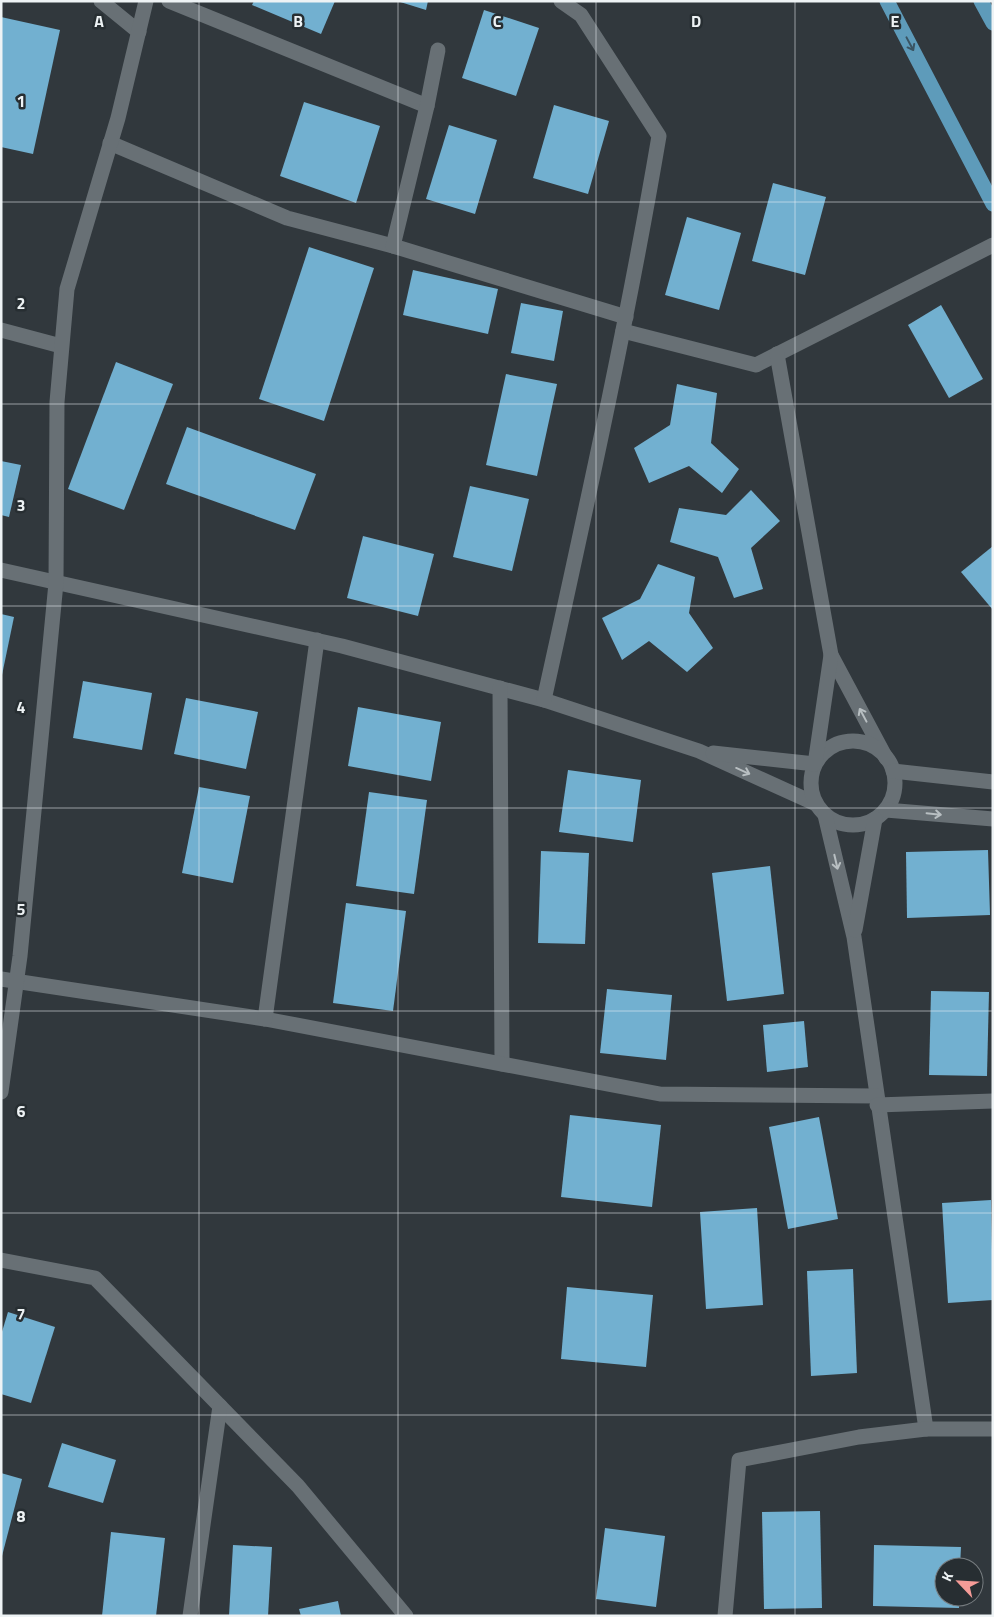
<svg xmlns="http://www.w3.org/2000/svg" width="994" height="1617" font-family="'Titillium Web',sans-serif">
<rect width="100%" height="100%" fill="#31383d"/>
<g fill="#72b0d0">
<polygon points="254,1 335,1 321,34 252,5"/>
<polygon points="397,1 428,1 426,10"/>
<polygon points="484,10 539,28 516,96 462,78"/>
<polygon points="1,17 60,30 33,154 1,147"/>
<polygon points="304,102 380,126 356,203 280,176"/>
<polygon points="554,105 609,121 588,194 533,178"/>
<polygon points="449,125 497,140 475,214 426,199"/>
<polygon points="773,183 826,197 805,275 752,261"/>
<polygon points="687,217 741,233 719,310 665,295"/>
<polygon points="309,247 374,268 324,421 259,399"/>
<polygon points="413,270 498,289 488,334 403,315"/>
<polygon points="521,303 563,311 554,361 511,353"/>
<polygon points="941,305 983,379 949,398 908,325"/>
<polygon points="116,362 173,384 124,510 68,489"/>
<polygon points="506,374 557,384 537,476 486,465"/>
<polygon points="677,384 717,393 711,443 739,469 722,493 689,466 649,483 634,448 670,425"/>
<polygon points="187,427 316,474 295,530 166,484"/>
<polygon points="1,461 21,465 9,517 1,515"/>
<polygon points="470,486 529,499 512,571 453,557"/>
<polygon points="751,490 780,521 751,548 763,589 734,598 718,557 670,542 679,508 726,515"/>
<polygon points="363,536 434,554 418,616 347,598"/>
<polygon points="993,546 993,610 961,572"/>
<polygon points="658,564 695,577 689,613 713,648 687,672 649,641 622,660 602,618 640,599"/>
<polygon points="1,614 14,617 2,675 1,675"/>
<polygon points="83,681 152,693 142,750 73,738"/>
<polygon points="186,698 258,712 246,769 174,754"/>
<polygon points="358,707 441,722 431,781 348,766"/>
<polygon points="568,770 641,780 633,842 559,832"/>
<polygon points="199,787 250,796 233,883 182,873"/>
<polygon points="369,792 427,800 414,894 356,886"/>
<polygon points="988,850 990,915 907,918 906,852"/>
<polygon points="541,851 589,853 585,944 538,943"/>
<polygon points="770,866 784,994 727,1001 712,873"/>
<polygon points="346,903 406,911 393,1011 333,1003"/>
<polygon points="607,989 672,995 666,1060 600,1053"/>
<polygon points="931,991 989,992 987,1076 929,1075"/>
<polygon points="804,1021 808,1067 767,1072 763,1025"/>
<polygon points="570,1115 661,1125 652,1207 561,1197"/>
<polygon points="819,1117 838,1219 788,1229 769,1127"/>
<polygon points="991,1200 993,1300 948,1303 942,1203"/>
<polygon points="757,1208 763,1305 706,1309 700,1212"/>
<polygon points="853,1269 857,1373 811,1376 807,1271"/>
<polygon points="567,1287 653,1295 646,1367 561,1359"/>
<polygon points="8,1312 55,1327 31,1403 1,1394 1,1335"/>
<polygon points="62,1443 116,1460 103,1503 48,1487"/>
<polygon points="1,1473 22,1479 2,1556 1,1556"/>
<polygon points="820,1511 822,1608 764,1609 762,1512"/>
<polygon points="605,1528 665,1536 656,1607 596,1599"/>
<polygon points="111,1532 165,1538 156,1616 102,1616"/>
<polygon points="233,1545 272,1547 268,1616 229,1616"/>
<polygon points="874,1545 961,1547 960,1567 944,1567 944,1597 959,1597 959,1608 873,1606"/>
<polygon points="338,1601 341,1616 301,1616 299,1609"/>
</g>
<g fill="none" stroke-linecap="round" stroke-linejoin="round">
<g stroke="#687075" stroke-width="15">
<polyline points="101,1 139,32"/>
<polyline points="169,1 427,106"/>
<polyline points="110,143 287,218 393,246 626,317"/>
<polyline points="393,246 427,106 438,50"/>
<polyline points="1,330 61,346"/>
<polyline points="623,331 756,365 993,245"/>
<polyline points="777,354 831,655 886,758"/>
<polyline points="1,570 342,646 544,700 699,751 816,804"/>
<polyline points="500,688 502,1064"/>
<path d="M544,700C585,513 627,325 659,136L581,15L561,1"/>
<circle cx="853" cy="783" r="42"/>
<polyline points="713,753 815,764 831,655"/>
<polyline points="893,771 993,782"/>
<polyline points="886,810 993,819"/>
<polyline points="825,815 854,937 926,1429"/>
<polyline points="855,930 875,819"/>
<polyline points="1,979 265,1019 660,1094 876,1096"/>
<polyline points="265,1019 317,640"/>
<polyline points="1,1092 20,956 56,583 57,402 67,289 118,118 146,1"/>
<polyline points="877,1105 993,1101"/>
<polyline points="1,1260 95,1278 298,1486 406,1616"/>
<polyline points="190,1616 220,1406"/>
<polyline points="725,1616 739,1460 859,1437 926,1429 993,1429"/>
</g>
<g stroke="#5e9bba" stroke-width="15">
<polyline points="887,1 993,204"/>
<polyline points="981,1 993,23"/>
</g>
</g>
<defs><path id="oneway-shaft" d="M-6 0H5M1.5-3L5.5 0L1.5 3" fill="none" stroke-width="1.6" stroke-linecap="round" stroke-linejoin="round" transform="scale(1.25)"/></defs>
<use stroke="#3a5462" href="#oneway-shaft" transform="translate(910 44) rotate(62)"/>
<g stroke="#b8bfc2">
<use href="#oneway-shaft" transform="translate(863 715) rotate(-118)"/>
<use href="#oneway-shaft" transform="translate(743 771) rotate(24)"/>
<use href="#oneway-shaft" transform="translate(934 814) rotate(6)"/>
<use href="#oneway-shaft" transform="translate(836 862) rotate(77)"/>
</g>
<path fill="none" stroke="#eef3f5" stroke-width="1" stroke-opacity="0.55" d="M199,1V1616M398,1V1616M596,1V1616M795,1V1616M1,202H993M1,404H993M1,606H993M1,808H993M1,1011H993M1,1213H993M1,1415H993"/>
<g font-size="16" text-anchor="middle" font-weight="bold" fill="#eef3f5" stroke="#272e32" stroke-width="5" stroke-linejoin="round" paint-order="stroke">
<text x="99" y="27">A</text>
<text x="298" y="27">B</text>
<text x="497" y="27">C</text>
<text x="696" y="27">D</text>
<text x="895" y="27">E</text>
<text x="21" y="107">1</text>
<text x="21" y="309">2</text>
<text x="21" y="511">3</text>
<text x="21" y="713">4</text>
<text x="21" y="915">5</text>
<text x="21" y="1117">6</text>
<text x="21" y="1320">7</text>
<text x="21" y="1522">8</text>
</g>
<rect width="994" height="1617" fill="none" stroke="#eef3f5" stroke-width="5"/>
<g transform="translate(959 1582) rotate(295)"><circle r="24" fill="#272e32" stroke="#777d80"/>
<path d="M0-4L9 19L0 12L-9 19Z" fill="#f59b97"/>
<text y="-8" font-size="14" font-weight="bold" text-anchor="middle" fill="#eef3f5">K</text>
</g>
</svg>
